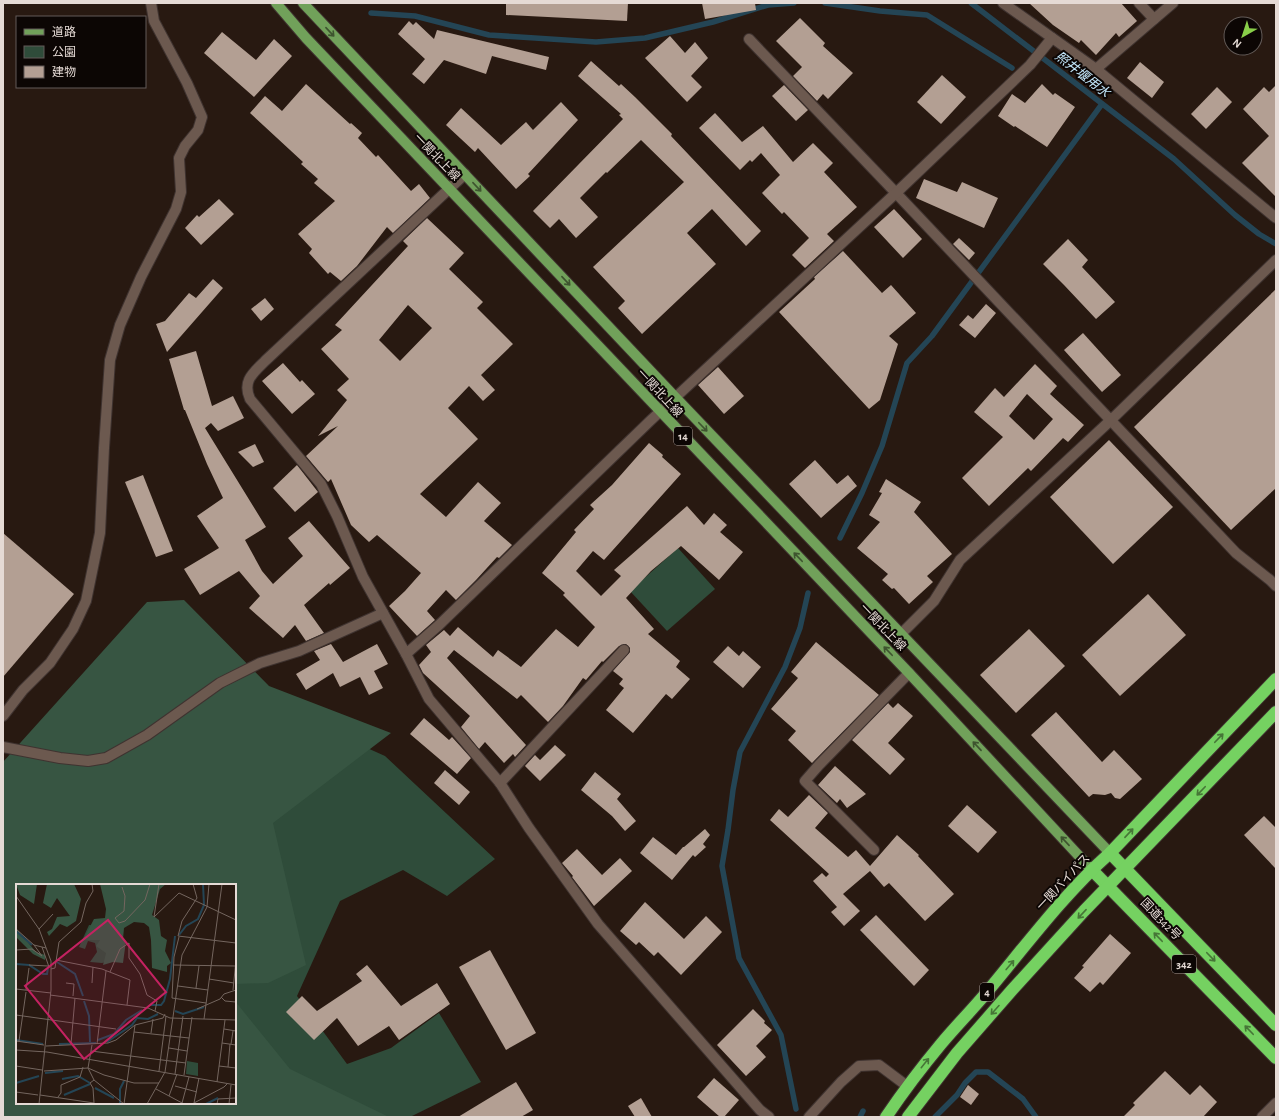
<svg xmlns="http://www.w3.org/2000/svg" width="1279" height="1120" font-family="'Alegreya Sans','Noto Sans JP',sans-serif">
<rect width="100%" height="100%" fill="#281911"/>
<g fill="#2f4c3a">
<polygon points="678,548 715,589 667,631 630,591"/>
<polygon points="238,690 385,756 495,859 447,896 403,870 340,901 297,996 347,1064 391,1048 439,1013 481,1082 410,1117 107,1117 235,1103 235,885 72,885"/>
</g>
<polygon fill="#375542" points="184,600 269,686 391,733 273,823 306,965 268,983 235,984 235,885 17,885 17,1103 235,1103 235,1001 290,1069 389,1117 3,1117 3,762 147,602"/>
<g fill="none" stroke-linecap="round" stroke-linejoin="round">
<g stroke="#244555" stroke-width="5.5">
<polyline points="825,3 880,11 927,15 1012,68"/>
<polyline points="971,3 1174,159 1235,215 1259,234 1276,244"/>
<polyline points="371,13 415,16 489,35 596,42 645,38 713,22 768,5 794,3"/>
<polyline points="840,538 862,493 882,446 907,363 932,336 1102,104"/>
<polyline points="796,1109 781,1035 739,958 722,866 728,830 733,790 740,752 785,667 800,628 808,593"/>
<polyline points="860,1117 863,1111"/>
<polyline points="935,1117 957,1095 965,1083 976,1072 988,1072 1001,1082 1023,1099 1036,1117"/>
</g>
</g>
<g fill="#b39f93" fill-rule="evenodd">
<polygon points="506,3 628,3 627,21 506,15"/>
<polygon points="702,3 755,3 756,10 705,19"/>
<polygon points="1029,3 1121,3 1137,21 1119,37 1116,33 1096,55 1081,40 1079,43 1053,25"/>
<polygon points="800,18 825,43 823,46 853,73 828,99 823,94 817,101 793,76 802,67 776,41"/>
<polygon points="409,21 413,25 416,22 434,39 437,30 549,57 546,70 492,56 486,74 444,60 424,84 412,74 425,59 398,34"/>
<polygon points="222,32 256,60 274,39 292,56 254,97 204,53"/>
<polygon points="670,36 685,53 695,42 708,58 691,76 702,87 687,102 645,58"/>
<polygon points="591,61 619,86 621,84 635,97 672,134 671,136 761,231 746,246 712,209 687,233 716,264 642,334 618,308 625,301 593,267 684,182 641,140 607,173 606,172 580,198 598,217 576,238 559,219 550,228 533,211 623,119 619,115 621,114 578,76"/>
<polygon points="1140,62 1164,82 1152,98 1127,78"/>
<polygon points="942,75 966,97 941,124 917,102"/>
<polygon points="306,84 350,124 351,123 362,133 358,138 376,157 378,155 411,191 419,184 430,198 393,233 387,227 357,266 341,281 330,272 328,274 309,253 312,249 298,234 335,201 314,183 318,179 301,164 303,162 250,113 265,96 282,111"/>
<polygon points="1042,84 1053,95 1055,93 1075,107 1047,147 1015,126 1014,127 998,116 1012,94 1025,103"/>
<polygon points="784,85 808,110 796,121 772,96"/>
<polygon points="1276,85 1276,197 1242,163 1269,136 1243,109 1264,87 1269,92"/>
<polygon points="1217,87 1232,102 1206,129 1191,114"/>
<polygon points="561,102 578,120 528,174 530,176 516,189 478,148 475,152 446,125 461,108 501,145 526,122 533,130"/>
<polygon points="715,113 742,142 763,126 793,162 813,143 833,163 824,172 857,207 827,234 834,241 805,268 792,255 809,238 784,212 782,214 762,193 780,175 761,153 752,162 750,160 740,170 699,128"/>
<polygon points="924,179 957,192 962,182 998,198 984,228 916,198"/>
<polygon points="219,199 234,214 201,245 185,228 197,215 199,217"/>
<polygon points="894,209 922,239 903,258 874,227"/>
<path d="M427,218L464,253L449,269L483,302L477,308L513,344L481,375L495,390L483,401L469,386L448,408L478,439L420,494L446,517L478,482L501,503L484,521L512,545L499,558L497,557L476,580L456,600L446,590L427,611L435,620L417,636L389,606L405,591L421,573L377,535L369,542L351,525L331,479L328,482L306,456L338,426L318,436L347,400L337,390L349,379L321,349L342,330L335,325L408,246L403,241ZM408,305L432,328L400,361L379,340Z"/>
<polygon points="959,238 975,253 969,260 953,244"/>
<polygon points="1068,239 1088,260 1082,267 1115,302 1096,319 1064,285 1043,264"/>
<polygon points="843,251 882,293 891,285 916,313 889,336 898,344 880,400 869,409 779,312 815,279 814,277"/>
<polygon points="213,279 223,288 167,352 156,324 165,321 189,293 196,298"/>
<polygon points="1276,289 1276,488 1231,530 1134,427"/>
<polygon points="265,298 274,309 261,321 251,309"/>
<polygon points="986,304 996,313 975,338 959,325 968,315 973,319"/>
<polygon points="1083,333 1121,375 1102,392 1064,350"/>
<polygon points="196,351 212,406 233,396 244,418 218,431 211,423 205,428 266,527 245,540 262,571 273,584 303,556 288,538 309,521 350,568 330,585 329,583 304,605 324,633 306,641 295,625 283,638 249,608 260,596 239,571 200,595 184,569 219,548 197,516 223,498 207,464 185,410 184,410 169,359"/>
<polygon points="283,363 300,382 302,380 315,394 292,414 262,381"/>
<path d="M1035,364L1057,386L1050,394L1084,425L1068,442L1063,438L1031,471L1028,468L989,506L962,478L1003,437L974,412L995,388L1004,397ZM1027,394L1053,419L1034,440L1009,416Z"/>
<polygon points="718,367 744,396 724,414 698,385"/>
<polygon points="1109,440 1173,507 1113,564 1050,497"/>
<polygon points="649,443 663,455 662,457 681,474 604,560 593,551 576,571 601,596 621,576 614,570 687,506 704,525 714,513 727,525 720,532 743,552 719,580 681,546 651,571 626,598 654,629 648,634 680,661 676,667 690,679 672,699 666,694 633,733 606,710 624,688 619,684 623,679 613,671 630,652 630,648 626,644 619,646 603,662 602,661 586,680 583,678 563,706 548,722 521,695 517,699 454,650 447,658 526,745 515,757 513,754 504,763 485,742 479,749 461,727 470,716 423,673 419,665 431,652 426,645 444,630 450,636 458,627 493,657 498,650 521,667 556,629 578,647 595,627 563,595 565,593 542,573 576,532 574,530 594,509 590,505 612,485"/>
<polygon points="255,444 264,462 253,467 238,452"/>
<polygon points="815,460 837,484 848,475 857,486 821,518 789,484"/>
<polygon points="297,465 318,492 295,512 273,488"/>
<polygon points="143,475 173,551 156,557 125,482"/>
<polygon points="886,479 921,502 914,512 952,554 927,576 933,582 909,604 894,588 892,589 882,580 888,574 857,548 880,522 869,515 882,493 879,492"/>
<polygon points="3,533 74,594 3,677"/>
<polygon points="1148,594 1186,635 1120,696 1082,655"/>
<polygon points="1029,629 1065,666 1016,713 980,675"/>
<polygon points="816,642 879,695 812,763 788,740 796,731 771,709 798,678 791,672"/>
<polygon points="331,644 343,662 377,644 388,664 374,671 383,688 369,695 360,677 340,687 333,673 306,690 296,674 320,660 314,651"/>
<polygon points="728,646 739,656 743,651 761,667 743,688 713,662"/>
<polygon points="888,703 893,708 898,703 913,716 888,743 905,759 890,775 852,740"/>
<polygon points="1056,712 1102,762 1114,750 1142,779 1120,799 1115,798 1111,793 1105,795 1093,794 1089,797 1031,735"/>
<polygon points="424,718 449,740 452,737 471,758 457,774 410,734"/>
<polygon points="555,745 566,755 540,781 525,766 535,755 540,760"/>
<polygon points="835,766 866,794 847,808 840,799 837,803 818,785"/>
<polygon points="445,770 470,792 459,805 434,783"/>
<polygon points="595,772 621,794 617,799 636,821 625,831 612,816 581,790"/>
<polygon points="809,795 828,813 815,828 848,857 856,850 870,866 897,835 919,855 918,856 954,894 925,921 889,883 884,887 870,871 843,894 860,911 844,926 831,912 837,907 813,881 822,873 826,877 829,874 770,820 779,809 788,817"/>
<polygon points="967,805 997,832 978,853 948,826"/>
<polygon points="1264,816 1276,828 1276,869 1244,835"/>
<polygon points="705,829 710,835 703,844 706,847 695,857 693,855 672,880 640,853 653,837 676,855 683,847 684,847"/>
<polygon points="577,849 602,875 620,858 632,871 594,906 572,877 573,876 562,863"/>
<polygon points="645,902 684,939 706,916 722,932 681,975 658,952 654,956 639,942 636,945 620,931"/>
<polygon points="876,915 929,970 914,986 860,930"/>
<polygon points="1110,934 1131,953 1103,985 1100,982 1090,992 1074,978 1084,967 1082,966"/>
<polygon points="490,950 536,1033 506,1050 459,967"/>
<polygon points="367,965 401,1006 437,983 450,1004 399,1040 389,1026 358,1046 337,1018 314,1040 286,1012 302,996 317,1011 362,981 356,974"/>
<polygon points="753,1009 765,1021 764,1023 772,1030 756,1046 766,1057 746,1076 717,1045"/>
<polygon points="1165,1071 1190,1095 1200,1085 1217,1102 1203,1117 1123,1117 1135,1105 1133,1103"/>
<polygon points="714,1078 739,1100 724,1117 720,1117 697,1097"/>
<polygon points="516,1082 533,1110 521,1117 458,1117"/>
<polygon points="968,1085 979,1094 971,1105 960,1097"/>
<polygon points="641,1098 652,1117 635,1117 628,1106"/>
</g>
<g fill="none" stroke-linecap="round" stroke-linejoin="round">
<g stroke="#3f3330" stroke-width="12">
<g id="street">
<polyline points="1003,3 1096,69 1276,218"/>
<polyline points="1139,3 1154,19"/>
<polyline points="749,39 896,193 1236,553 1270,580 1276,586"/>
<polyline points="1096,69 1173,3"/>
<path d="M465,174L265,361C253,373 242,381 250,399L321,484L337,516L363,577L406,654L429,699L500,783L529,828L598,924L760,1110L769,1117"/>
<polyline points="901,634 934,601 960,560 1111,420 1276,260"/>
<polyline points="406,654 439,625 651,420 896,193 1030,65 1052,38"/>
<polyline points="3,716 23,690 50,663 73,629 86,601 100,533 104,448 110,360 120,325 141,277 176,209 181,192 179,158 185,146 198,130 202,117 187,83 154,21 151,3"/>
<polyline points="3,747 60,758 88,761 106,758 147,735 220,683 260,663 299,651 383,613"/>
<polyline points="500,783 624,650"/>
<polyline points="874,850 805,781 819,765 909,673"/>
<polyline points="809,1117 841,1082 859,1066 879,1065 907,1086"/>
<polyline points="1262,1117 1276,1103"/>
</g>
</g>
<g stroke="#3f3330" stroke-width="12">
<g id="primary">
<polyline points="276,3 306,38 909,673 1092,870"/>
<polyline points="303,3 676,398 1110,853"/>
</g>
</g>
<g stroke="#3f3330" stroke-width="14">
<g id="highway">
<polyline points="1110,853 1276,1025"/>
<polyline points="1092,870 1276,1058"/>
<path d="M886,1117C903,1092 921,1068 941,1044C956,1026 972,1010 987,992C1027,944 1064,894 1110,853L1276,679"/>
<polyline points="908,1117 957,1053 1012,990 1084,911 1276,712"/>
</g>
</g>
<use href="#street" stroke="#6c594f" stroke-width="10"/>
<use href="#primary" stroke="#71a15a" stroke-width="10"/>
<use href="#highway" stroke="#75d161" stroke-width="12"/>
</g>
<defs><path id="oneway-shaft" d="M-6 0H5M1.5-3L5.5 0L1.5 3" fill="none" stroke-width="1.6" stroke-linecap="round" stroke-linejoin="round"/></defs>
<g stroke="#3e542f">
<use href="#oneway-shaft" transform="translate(330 32) rotate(47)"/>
<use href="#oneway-shaft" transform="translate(477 187) rotate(47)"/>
<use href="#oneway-shaft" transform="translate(566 281) rotate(47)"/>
<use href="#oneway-shaft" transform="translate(703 427) rotate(46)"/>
<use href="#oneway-shaft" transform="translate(798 557) rotate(-134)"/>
<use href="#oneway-shaft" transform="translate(888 651) rotate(-134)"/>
<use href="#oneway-shaft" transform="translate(977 746) rotate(-133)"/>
<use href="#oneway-shaft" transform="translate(1065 841) rotate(-133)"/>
</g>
<g stroke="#467637">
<use href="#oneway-shaft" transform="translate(1219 738) rotate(-46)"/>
<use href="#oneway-shaft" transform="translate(1201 791) rotate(134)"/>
<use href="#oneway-shaft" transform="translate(1129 833) rotate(-47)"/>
<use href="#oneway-shaft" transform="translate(1082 914) rotate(133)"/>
<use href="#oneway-shaft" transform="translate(1158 937) rotate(-134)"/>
<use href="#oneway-shaft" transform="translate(1211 957) rotate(46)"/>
<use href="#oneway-shaft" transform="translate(1010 965) rotate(-50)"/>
<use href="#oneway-shaft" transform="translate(995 1010) rotate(132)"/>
<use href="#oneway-shaft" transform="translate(1249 1030) rotate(-134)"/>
<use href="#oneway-shaft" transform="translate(925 1063) rotate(-51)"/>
</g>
<g text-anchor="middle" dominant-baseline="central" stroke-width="4" stroke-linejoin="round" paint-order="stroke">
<g fill="#0c0604" stroke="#a49a96" stroke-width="1">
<rect x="674" y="427" width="18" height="18" rx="3"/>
<rect x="1172" y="955" width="24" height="18" rx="3"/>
<rect x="980" y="983" width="14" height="18" rx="3"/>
</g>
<g font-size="11" font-weight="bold" fill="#e5dad5">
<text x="683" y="436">14</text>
<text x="1184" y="964">342</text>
<text x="987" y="992">4</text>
</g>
<g font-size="12" fill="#e5dad5" stroke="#0c0604">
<text transform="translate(437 157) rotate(46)">一関北上線</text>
<text transform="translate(660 393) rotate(47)">一関北上線</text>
<text transform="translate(883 627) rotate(46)">一関北上線</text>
<text transform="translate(1063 882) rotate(-47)">一関バイパス</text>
<text transform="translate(1161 919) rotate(46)">国道342号</text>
</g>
<g font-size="13" font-style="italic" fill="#c3e7fb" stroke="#0c0604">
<text transform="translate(1082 75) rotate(38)">照井堰用水</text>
</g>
</g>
<g transform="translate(16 884)">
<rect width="220" height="220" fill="#281911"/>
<path d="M73,41L100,42L99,76L86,79L74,78L81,68L79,59L72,57L69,65L63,63ZM171,177L182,179V192L170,190Z" fill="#2f4c3a"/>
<path d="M0,0H21L18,20L4,11ZM31,0H58L65,15L60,37L51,43L44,40L33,52L31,48L36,45L41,33L54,32L41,14L35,24L27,19ZM84,0H150L144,5L136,31L143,36L145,52L151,56L149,67L155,79L151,82V88L136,84L135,56L133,43L128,39L118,38L108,44L107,55L110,57L107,79L97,78L87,81L90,69L80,62L84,56H67L78,35L89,34L90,25ZM0,44L20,68L29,71V76L17,70L0,53Z" fill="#375542"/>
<path fill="none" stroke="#244555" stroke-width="2" d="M0,47L16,61M163,51L170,42L182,35L188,21L187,0M41,78L59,90L67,112M0,80L13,81L27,90H31L32,84M68,117L73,132L74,158M134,121H145L148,117L154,95L159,52M159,127L167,130L188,123M0,156L27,160M82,156L98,150L110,136L126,126M91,158L116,141L121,134L132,135L142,130M43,160L80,159M29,189L47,187M46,195L62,192L74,199M0,199L23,192M79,204L98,214M48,211L74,200M104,220V205L108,197M190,220L202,214"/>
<path fill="none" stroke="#74665f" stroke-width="1" d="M143,0L138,33L163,9L220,36M177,0L181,14L166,37L162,52L220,59M106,3L109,12L108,27L99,34L103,39L109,37L129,16L134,0M0,12L23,45L35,77V106L23,220M0,45L18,61L30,64M23,45L37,30M163,53L158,73L156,114L190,119M26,63L33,83M0,66L16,65L26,72L18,61M40,76L86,85L114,96L111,121M13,81L32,82M157,81L220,82M35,85L39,84L43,58L65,38L70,19L77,7L76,0M94,88L104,65L113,59V74L124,90L131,111L141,117L139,127M193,95L218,99M50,99L58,100L57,112M76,99L77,83M162,102L192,106M180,104L183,82M0,105L35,109M10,106L13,84M217,106L220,76M34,111L132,124L154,134L220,136M205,113L209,117L220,118M181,125L204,115L208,110L220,106M0,131L100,145M188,135L206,0M119,141L147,134L149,130M208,145L220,147M118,148L173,154M135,149L137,135M0,157L28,161M3,157L10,108M206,159L220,161M55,160L59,114M81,160L90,87M215,160L217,147M76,161L72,184L88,191L118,199H143M30,162L92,159L100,156L119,141L108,220M153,164L171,167M0,166L31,168L220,201M75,167L170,179M0,182L26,186M203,182L220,184M212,183L214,160M28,187L72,184L78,196L108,220M143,187L150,132M159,190L167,132M168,191L176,133M201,198L209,136M159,202L181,208M140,205L168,220M0,208L22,211M24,211L78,219M153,212L161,190M42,213L45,209V201L64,193L67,183M78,219L77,204L74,199L78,196M166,219L173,193M178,219L208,203L211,200M178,219L183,194M131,220L149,188L166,71L191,23L193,0M201,220L202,215L220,214M213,220L215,201"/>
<path fill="#c42261" fill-opacity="0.15" stroke="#c42261" stroke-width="2" d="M92,36L150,108L68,175L9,102Z"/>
<rect width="220" height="220" fill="none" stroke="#e5dad5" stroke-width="2"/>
</g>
<rect width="1279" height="1120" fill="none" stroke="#e5dad5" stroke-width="8"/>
<rect x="16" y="16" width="130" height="72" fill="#0c0604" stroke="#635b58"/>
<rect x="24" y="29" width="20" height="6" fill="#71a15a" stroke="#635b58"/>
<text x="52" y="36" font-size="12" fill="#e5dad5">道路</text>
<rect x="24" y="46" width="20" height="12" fill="#2f4c3a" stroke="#635b58"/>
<text x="52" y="56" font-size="12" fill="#e5dad5">公園</text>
<rect x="24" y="66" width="20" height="12" fill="#b39f93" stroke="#635b58"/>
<text x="52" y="76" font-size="12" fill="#e5dad5">建物</text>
<g transform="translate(1243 36) rotate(219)"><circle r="19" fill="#0c0604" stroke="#635b58"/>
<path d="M0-3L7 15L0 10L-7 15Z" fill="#89cf49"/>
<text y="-6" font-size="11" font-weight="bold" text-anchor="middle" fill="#e5dad5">N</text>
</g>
</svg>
